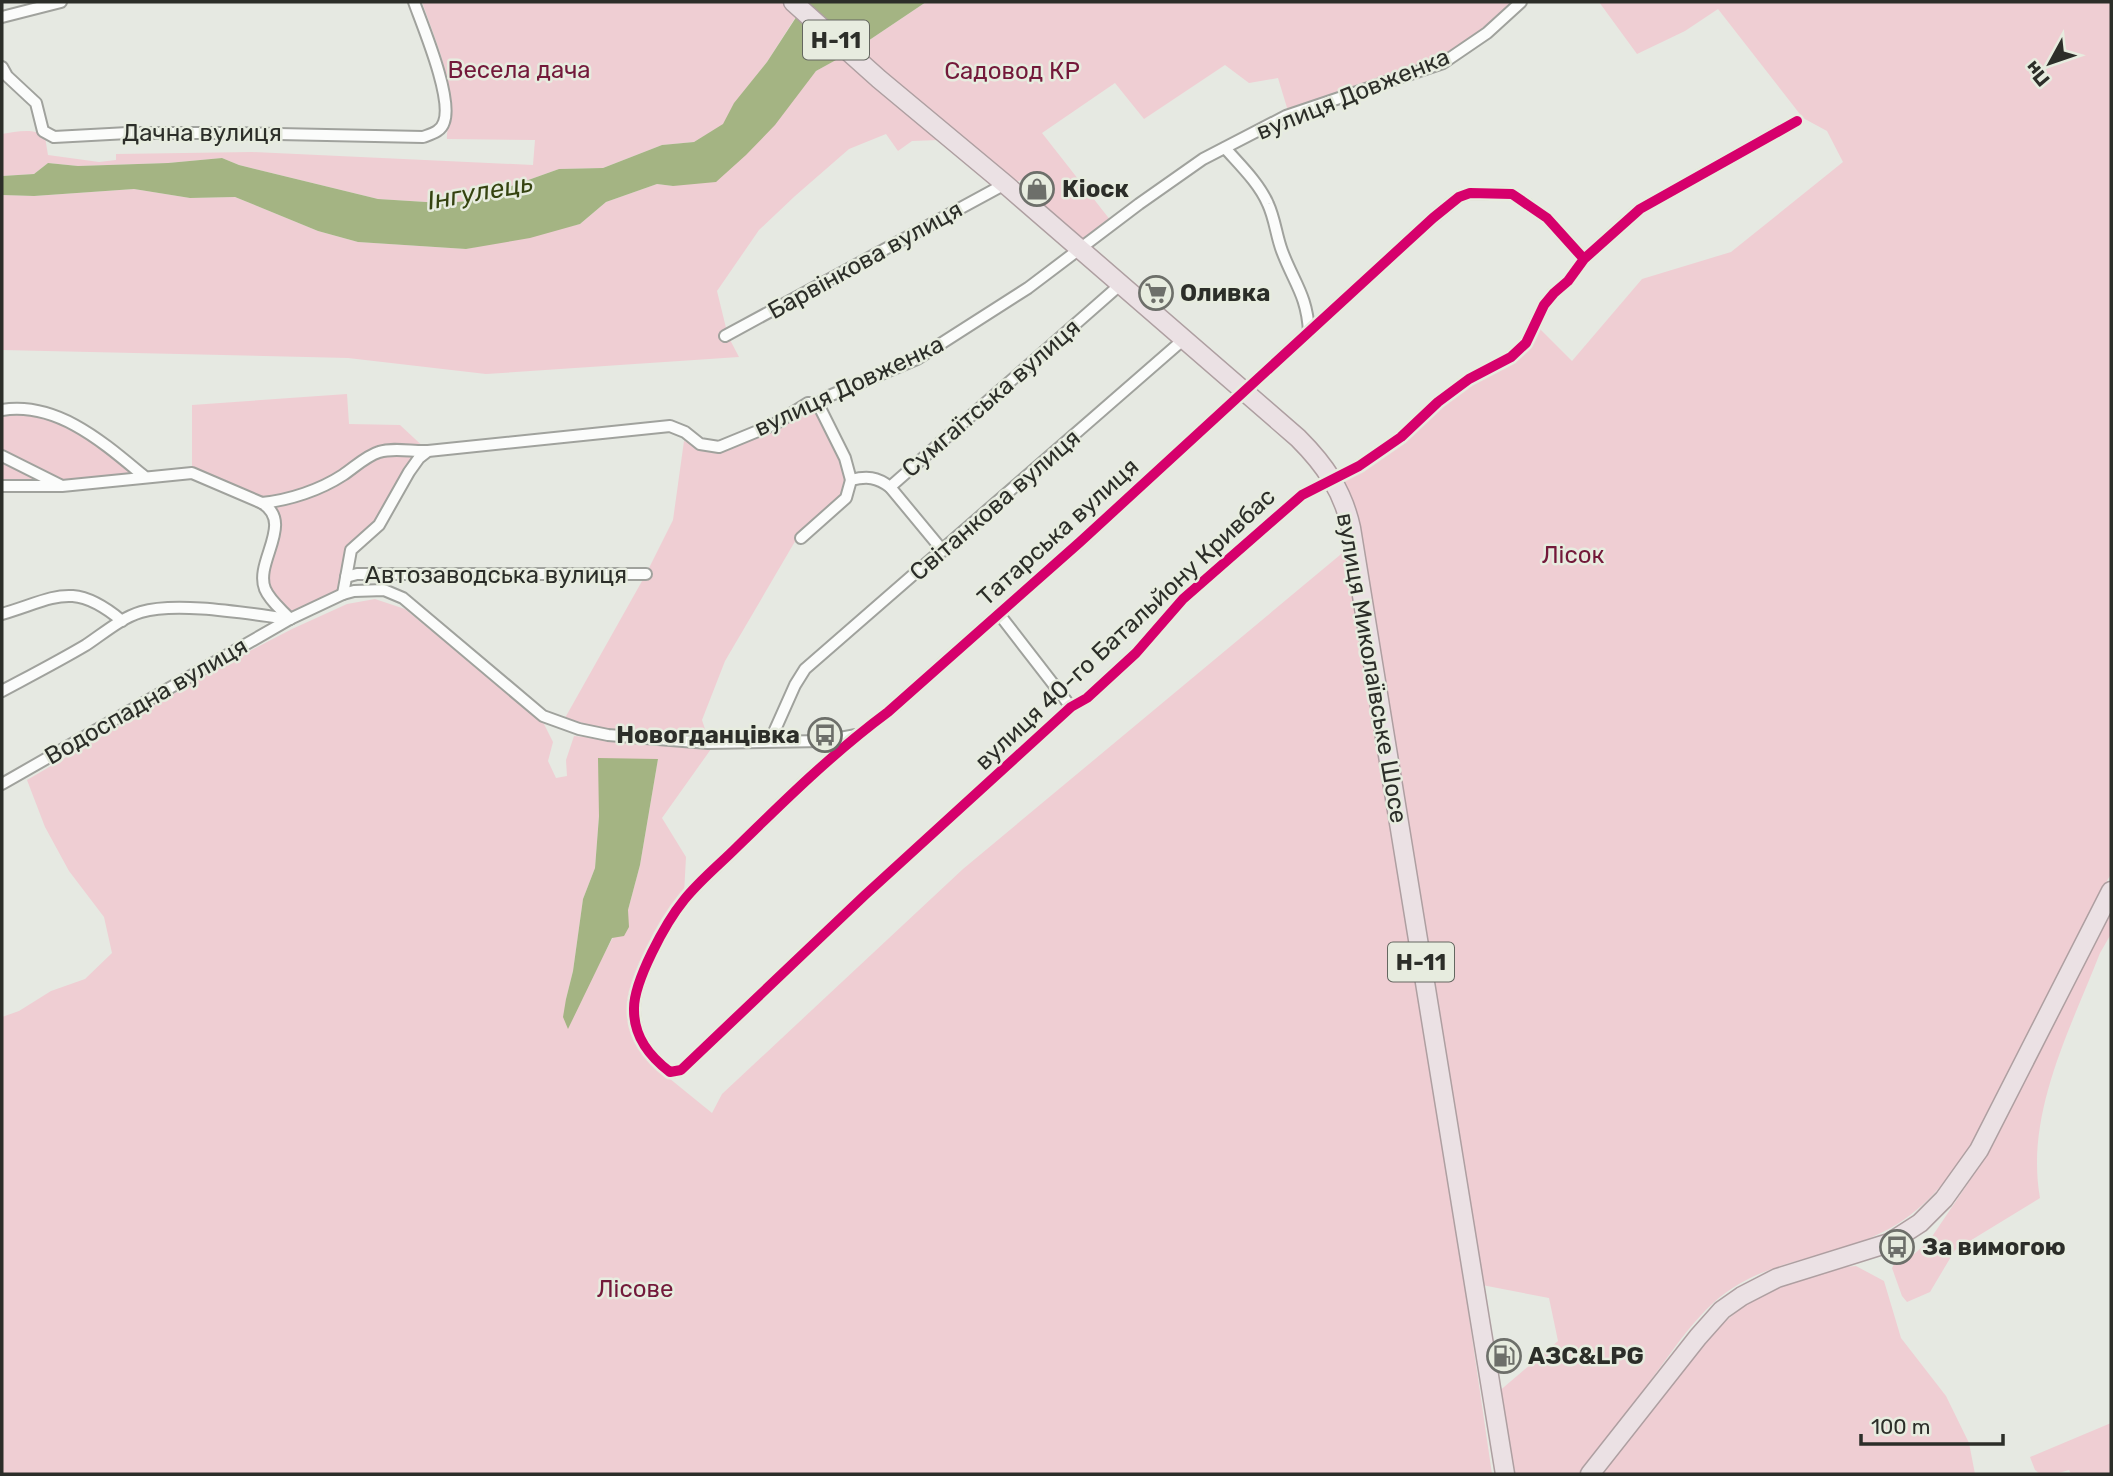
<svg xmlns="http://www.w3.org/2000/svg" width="2113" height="1476" font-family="Rubik,sans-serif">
<rect width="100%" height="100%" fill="#e6e9e2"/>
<g fill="#efced3" fill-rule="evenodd">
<path d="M422,2H782L797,15L767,62L734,104L724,124L694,142L662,145L603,168L559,169L470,201L442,203L378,199L239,165L222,158L168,163L78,166L48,163L34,174L2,176V134C16,132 34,127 45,137L48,155L99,162L116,160V154L252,152L533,165L535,140L447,139C446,128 453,119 452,107C449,71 434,36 422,2Z"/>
<polygon points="926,2 1517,2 1503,15 1443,59 1288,111 1278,78 1249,83 1225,65 1144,119 1115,83 1042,133 1111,221 1082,243 1041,205 1050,190 1034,176 1015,182 856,49"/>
<path d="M1599,2H2111V874L2097,898L1973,1143C1950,1178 1922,1213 1883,1232C1838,1255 1784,1258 1739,1284C1702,1305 1678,1344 1653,1377C1629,1409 1604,1442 1580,1474H1511L1497,1393L1558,1341L1549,1298L1482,1285L1341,478L1365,471L1471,382L1527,347L1539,328L1572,361L1642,279L1731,252L1843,162L1827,131L1803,118L1718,9L1685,31L1637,54Z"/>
<polygon points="843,56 939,140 912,141 898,151 886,134 849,149 795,196 759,230 717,291 728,336 739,357 486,374 348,358 2,350 2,195 34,196 134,189 190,198 235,197 318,231 358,242 466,249 580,224 606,202 657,184 673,186 795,95 816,71"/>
<polygon points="347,394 349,424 400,425 428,451 379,525 351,550 343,594 290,619 265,589 274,514 192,473 192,405"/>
<polygon points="16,407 92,434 145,477 2,486 2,410"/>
<polygon points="809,408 818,409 841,459 847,479 843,495 797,538 725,661 702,720 708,738 610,731 565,718 646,574 673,520 684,441 702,449 721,453 754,434 797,417 803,410"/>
<path d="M1346,550L1467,1303L1492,1474H2V1017L19,1011L51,991L85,979L112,953L104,917L69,871L45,827L27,780L225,664L292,629L347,604L375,599L405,609L544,724L553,742L548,761L556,778L567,776L566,760L574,736L711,749L662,818L686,857L684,894L638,972L632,989L629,1008L649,1060L664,1074L712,1113L722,1094L963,869ZM658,759L640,865L628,910L592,976L568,1028L566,999L573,971L583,899L595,868L599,816Z"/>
<path d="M2111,907V934L2100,953C2070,1030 2025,1114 2040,1198L1955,1250L1930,1292L1907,1302L1902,1296L1892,1268L1896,1261L1913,1255L1929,1241L1991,1149Z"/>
<polygon points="1856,1266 1884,1281 1901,1338 1946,1396 1969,1443 1975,1474 1602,1474 1702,1343 1746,1303 1789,1279 1821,1269"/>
<polygon points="2111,1423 2111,1474 2071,1474 2069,1470 2055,1474 2040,1474 2035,1470 2030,1457"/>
</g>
<g fill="#a4b483">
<polygon points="806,2 926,2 856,49 816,71 775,125 746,155 716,182 673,186 657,184 606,202 580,224 530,238 466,249 358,242 318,231 235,197 190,198 134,189 34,196 2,195 2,176 34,174 48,163 78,166 168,163 222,158 239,165 378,199 442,203 470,201 559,169 603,168 662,145 694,142 723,124 734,103 767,62"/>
<polygon points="598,758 658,759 640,865 628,910 629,927 624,936 612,938 568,1029 563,1017 566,999 573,971 583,899 595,868 599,816"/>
</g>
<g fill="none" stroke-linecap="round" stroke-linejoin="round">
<g stroke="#a0a29d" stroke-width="14">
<g id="minor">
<polyline points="2,17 61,2"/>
<path d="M2,67L7,76L36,103L43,131L54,137L128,133H230L423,137C431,134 441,132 444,122C453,98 423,27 414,2"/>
<path d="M1225,148C1240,165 1259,183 1268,204C1275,219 1276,235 1282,251C1294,283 1307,295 1309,332"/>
<path d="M1584,259L1547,218L1512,194L1470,193L1459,197L1433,218L1080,542L888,712C834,752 785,800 737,847C720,864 699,881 684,900C666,922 633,982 634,1010C634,1037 649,1056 670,1072L681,1070L865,895L1071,707L1087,698L1136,653L1183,599L1302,495L1359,466L1401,437L1438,402L1469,379L1511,357L1526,343L1544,305L1554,293L1568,281L1584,259L1640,209L1797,121"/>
<polyline points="725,336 1005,184"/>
<polyline points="818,404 845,458 851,480"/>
<path d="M2,410C58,401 105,444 145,477"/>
<polyline points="2,456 60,485"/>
<path d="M2,486H62L192,473L262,503C295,523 254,562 265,589C270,601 282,610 290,619"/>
<polyline points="890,487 943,551"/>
<path d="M262,503C290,500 320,490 343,475C355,467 366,456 379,452C394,447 413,452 428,451"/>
<path d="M801,538L846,498L851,480C867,476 877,477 890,487L1121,284"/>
<polyline points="346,577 357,574 646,574"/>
<polyline points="343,594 351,550 379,525 409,472 419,458 428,451 670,426 685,432 700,444 719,447 775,424 808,403 818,404 829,396 917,359 1028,288 1139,204 1203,159 1286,116 1443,63 1487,33 1521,2"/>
<path d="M2,614C56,598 73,580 122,621"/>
<polyline points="999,614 1071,707"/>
<path d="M2,691C30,676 59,661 86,645C104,633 121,618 141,612C178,601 250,614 290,619"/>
<polyline points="770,741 795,685 805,669 1184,339"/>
<polyline points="2,784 290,619 343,594 354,591 384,590 403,598 543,716 579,729 608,735 708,743 824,741 856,735"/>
</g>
</g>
<g stroke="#ae9fa1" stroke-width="21">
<g id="primary">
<path d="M793,2L879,79L1005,184L1298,438C1325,465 1343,491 1351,528L1505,1474"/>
<polyline points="1590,1474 1698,1337 1722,1310 1742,1296 1777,1278 1889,1243 1920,1223 1944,1199 1979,1150 2111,891"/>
</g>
</g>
<use href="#minor" stroke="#fbfcfb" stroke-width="10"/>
<use href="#primary" stroke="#ebe1e4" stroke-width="18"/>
<g stroke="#e7ecdf" stroke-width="15">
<path id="cycleway" d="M1584,259L1547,218L1512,194L1470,193L1459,197L1433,218L1080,542L888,712C834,752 785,800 737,847C720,864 699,881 684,900C666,922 633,982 634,1010C634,1037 649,1056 670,1072L681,1070L865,895L1071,707L1087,698L1136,653L1183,599L1302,495L1359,466L1401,437L1438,402L1469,379L1511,357L1526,343L1544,305L1554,293L1568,281L1584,259L1640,209L1797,121"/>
</g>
<use href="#cycleway" stroke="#d6006c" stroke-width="10"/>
</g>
<defs>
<g id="shop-ring" transform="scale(1.75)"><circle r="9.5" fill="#e7ecdf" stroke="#6d6f6a" stroke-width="1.5"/><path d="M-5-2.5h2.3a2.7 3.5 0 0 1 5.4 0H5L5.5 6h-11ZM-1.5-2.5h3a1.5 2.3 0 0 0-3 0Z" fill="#6d6f6a"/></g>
<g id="supermarket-ring" transform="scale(1.75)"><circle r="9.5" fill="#e7ecdf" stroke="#6d6f6a" stroke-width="1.5"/><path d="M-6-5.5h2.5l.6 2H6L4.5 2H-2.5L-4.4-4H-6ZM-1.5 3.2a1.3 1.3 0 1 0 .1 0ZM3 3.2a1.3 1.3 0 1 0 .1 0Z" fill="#6d6f6a"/></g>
<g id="bus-ring" transform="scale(1.75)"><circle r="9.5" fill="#e7ecdf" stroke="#6d6f6a" stroke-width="1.5"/><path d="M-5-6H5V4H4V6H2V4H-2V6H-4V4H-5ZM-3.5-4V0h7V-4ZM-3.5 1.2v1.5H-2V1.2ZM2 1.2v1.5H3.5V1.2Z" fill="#6d6f6a"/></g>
<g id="fuel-ring" transform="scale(1.75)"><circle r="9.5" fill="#e7ecdf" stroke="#6d6f6a" stroke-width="1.5"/><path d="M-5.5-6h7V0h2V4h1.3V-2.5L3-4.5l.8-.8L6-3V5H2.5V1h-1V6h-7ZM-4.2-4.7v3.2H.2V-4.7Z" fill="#6d6f6a"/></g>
</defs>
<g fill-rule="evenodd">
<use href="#shop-ring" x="1037" y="189"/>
<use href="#supermarket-ring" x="1156" y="293"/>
<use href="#bus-ring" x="825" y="735"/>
<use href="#bus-ring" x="1897" y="1247"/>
<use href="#fuel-ring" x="1504" y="1356"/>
</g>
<g text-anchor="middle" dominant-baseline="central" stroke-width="5" stroke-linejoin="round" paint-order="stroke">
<g fill="#e7ecdf" stroke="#646760" stroke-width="2">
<rect x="803" y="20.5" width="66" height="39" rx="5"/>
<rect x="1388" y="942.5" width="66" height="39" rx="5"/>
</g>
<g font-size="23" font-weight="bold" fill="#2c2e29">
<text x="836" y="40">Н-11</text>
<text x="1421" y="962">Н-11</text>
</g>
<g font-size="24" fill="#73193a" stroke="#e7ecdf">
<text x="519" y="70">Весела дача</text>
<text x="1012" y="71">Садовод КР</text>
<text x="1573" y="555">Лісок</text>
<text x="635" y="1289">Лісове</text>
</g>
<g font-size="24" fill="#2c2e29" stroke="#e7ecdf">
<text transform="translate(1353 94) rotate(-22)">вулиця Довженка</text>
<text x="202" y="133">Дачна вулиця</text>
<text transform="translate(865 260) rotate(-29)">Барвінкова вулиця</text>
<text transform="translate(849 386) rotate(-25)">вулиця Довженка</text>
<text transform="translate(991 398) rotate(-41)">Сумгаїтська вулиця</text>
<text transform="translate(995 505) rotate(-41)">Світанкова вулиця</text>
<text transform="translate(1058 532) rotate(-42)">Татарська вулиця</text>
<text x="496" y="575">Автозаводська вулиця</text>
<text transform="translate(1125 629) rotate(-43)">вулиця 40-го Батальйону Кривбас</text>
<text transform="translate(1372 668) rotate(80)">вулиця Миколаївське Шосе</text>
<text transform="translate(146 701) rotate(-30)">Водоспадна вулиця</text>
</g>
<g font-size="24" font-weight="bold" fill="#2c2e29" stroke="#e7ecdf" text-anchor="start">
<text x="1062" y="189">Кіоск</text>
<text x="1180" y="293">Оливка</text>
<text x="800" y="735" text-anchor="end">Новогданцівка</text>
<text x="1922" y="1247">За вимогою</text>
<text x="1528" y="1356">АЗС&amp;LPG</text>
</g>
<g font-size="26" font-style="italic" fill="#354310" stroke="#e7ecdf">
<text transform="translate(480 192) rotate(-10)">Інгулець</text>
</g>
</g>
<rect width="2113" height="1476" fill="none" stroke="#2c2e29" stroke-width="7"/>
<g transform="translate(2050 63) rotate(230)" stroke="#e7ecdf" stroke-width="5" paint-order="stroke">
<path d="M0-5L12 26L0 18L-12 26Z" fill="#2c2e29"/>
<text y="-10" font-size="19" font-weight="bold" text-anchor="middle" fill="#2c2e29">Пн</text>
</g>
<path d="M1861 1434v10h142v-10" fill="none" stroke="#2c2e29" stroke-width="3.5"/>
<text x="1871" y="1434" font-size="21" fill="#2c2e29" stroke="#e7ecdf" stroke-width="5" paint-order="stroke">100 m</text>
</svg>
